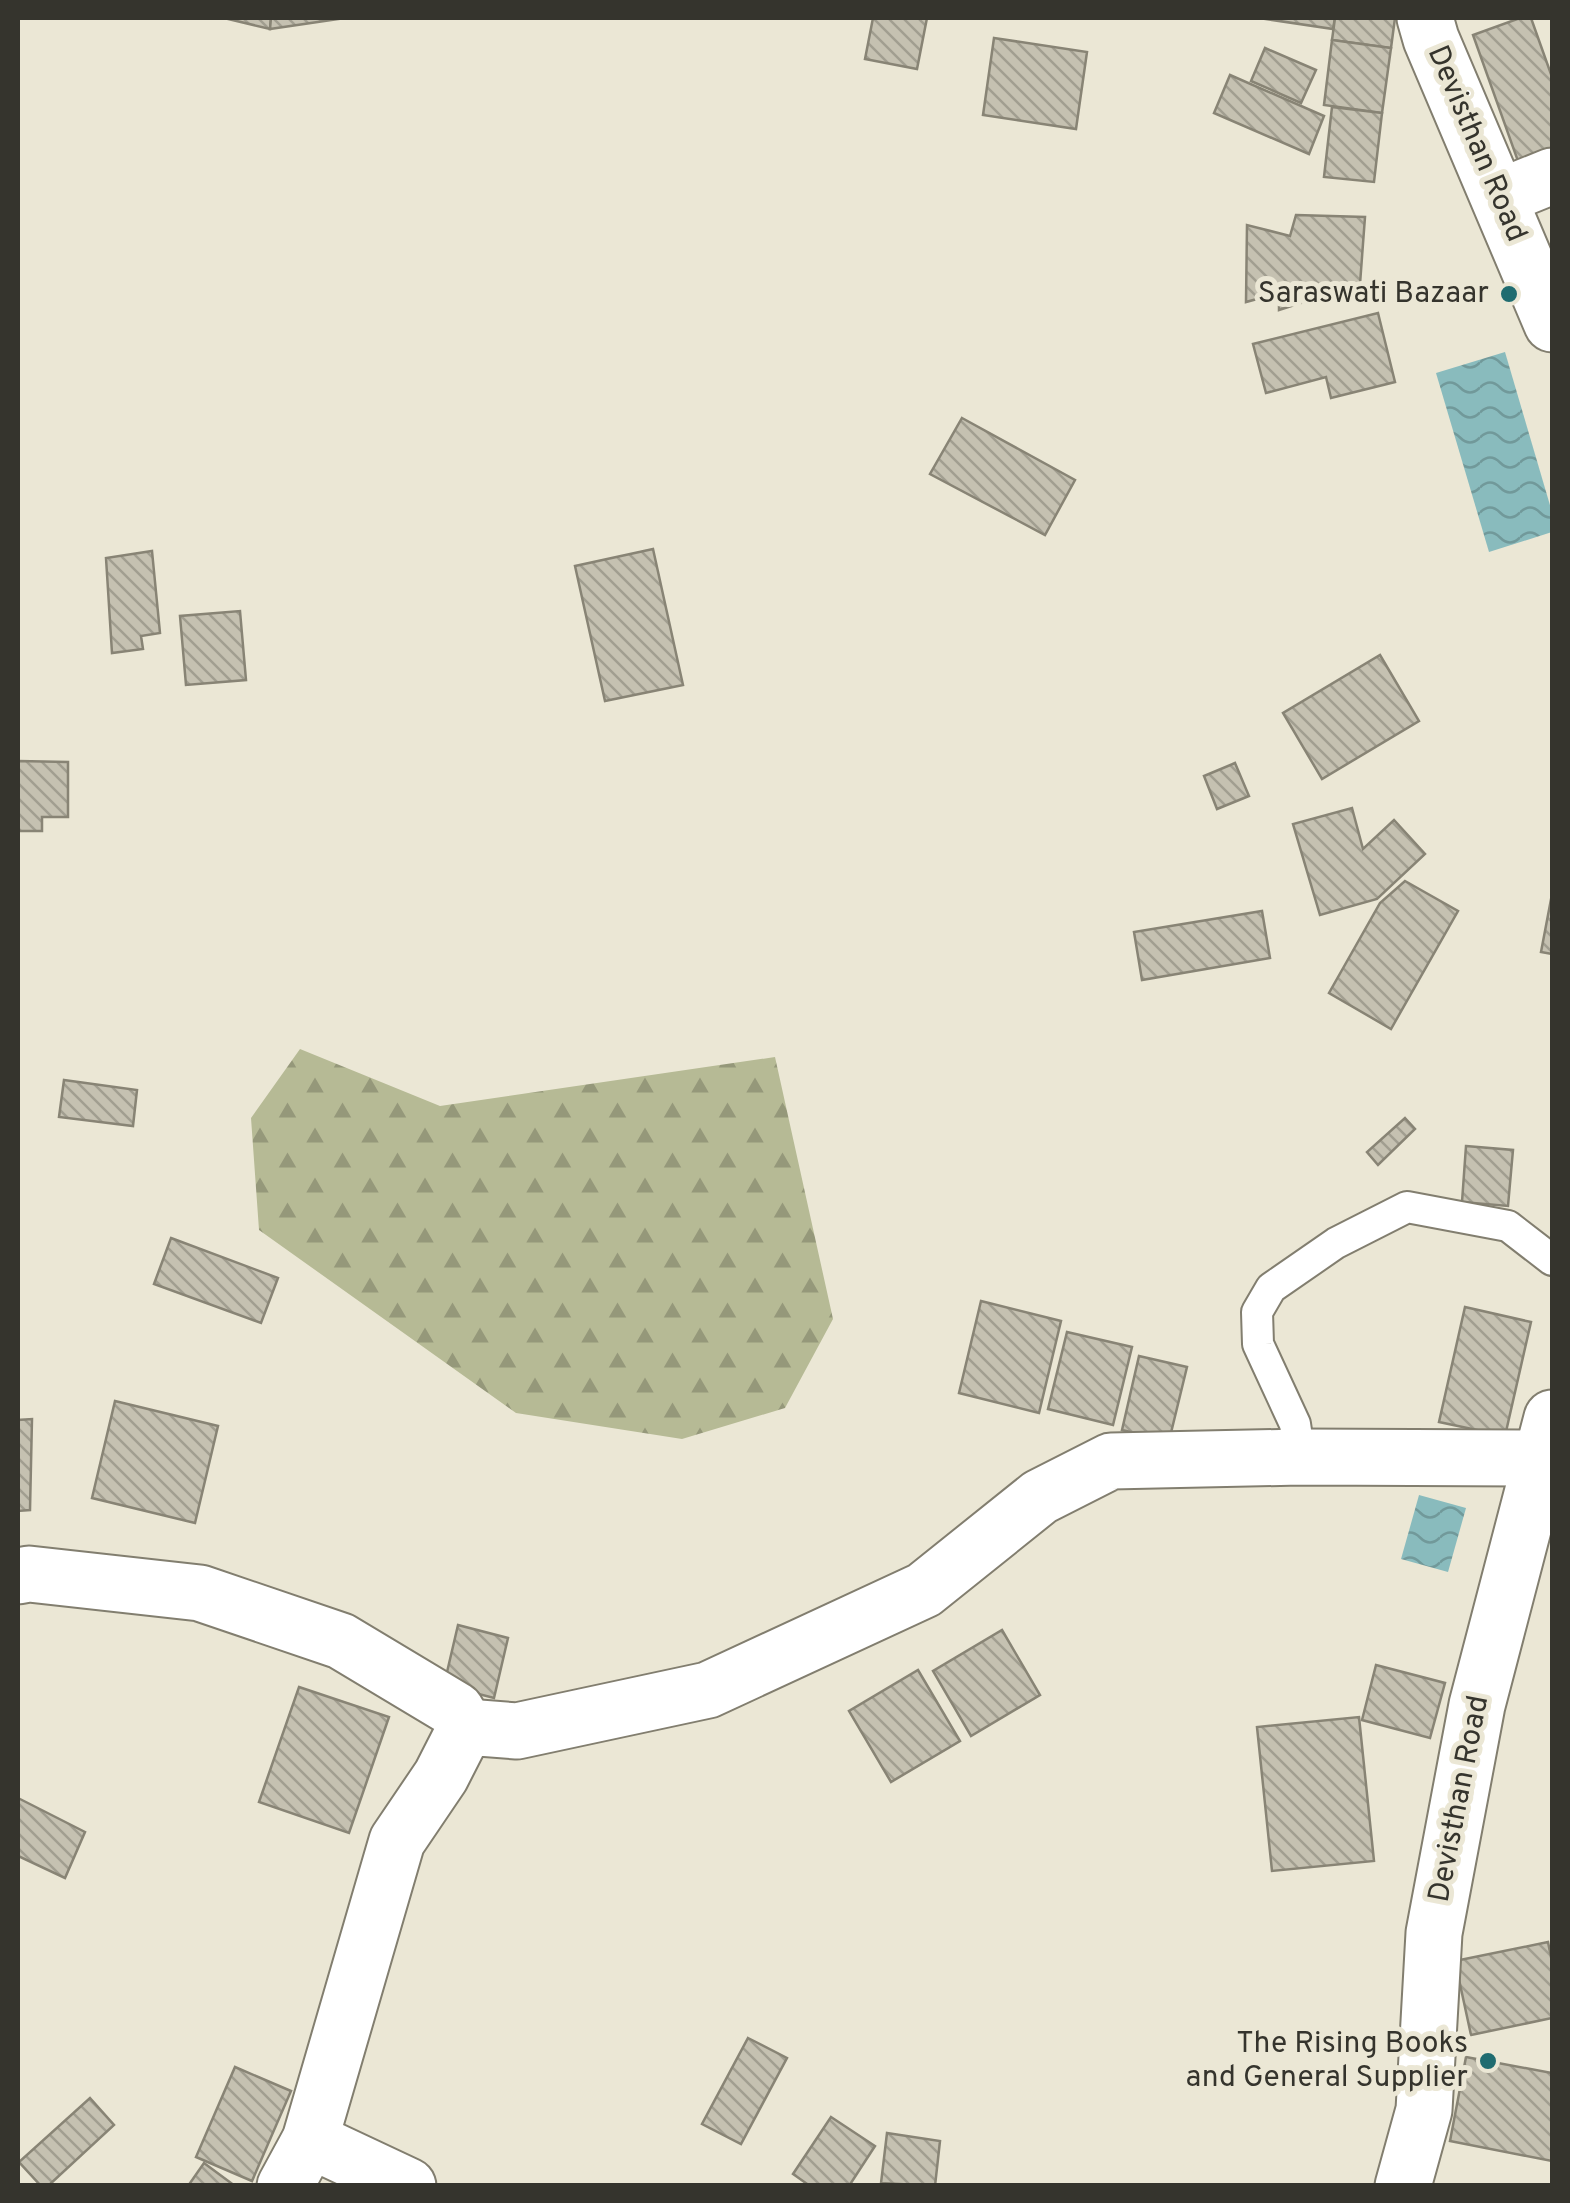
<svg xmlns="http://www.w3.org/2000/svg" width="1570" height="2203" font-family="Overpass,sans-serif">
<defs>
<pattern id="forest-firs" width="22" height="20" patternUnits="userSpaceOnUse" patternTransform="scale(2.5)"><rect width="22" height="20" fill="#b6ba95"/><path d="M5 1l3.5 6h-7zM16 11l3.5 6h-7z" fill="#95987a"/></pattern>
<pattern id="water-waves" width="16" height="10" patternUnits="userSpaceOnUse" patternTransform="scale(2.5)"><rect width="16" height="10" fill="#89bbbd"/><path d="M0 5q4-4 8 0t8 0" fill="none" stroke="#71999a"/></pattern>
<pattern id="building-back-hatch" width="6" height="6" patternUnits="userSpaceOnUse" patternTransform="scale(2.5)"><rect width="6" height="6" fill="#c5c1b1"/><path d="M-1 5l2 2M0 0l6 6M5-1l2 2" fill="none" stroke="#a19e90"/></pattern>
</defs>
<rect width="100%" height="100%" fill="#ebe7d5"/>
<polygon fill="url(#forest-firs)" points="300,1049 440,1106 775,1057 833,1319 785,1408 682,1439 516,1413 259,1230 251,1118"/>
<g fill="url(#water-waves)">
<polygon points="1505,352 1552,512 1552,532 1489,552 1436,373"/>
<polygon points="1419,1495 1466,1508 1448,1572 1401,1559"/>
</g>
<g fill="url(#building-back-hatch)" stroke="#888475" stroke-width="2.5">
<polygon points="224,18 271,18 270,29"/>
<polygon points="271,18 345,18 270,29"/>
<polygon points="873,18 927,18 917,69 865,59"/>
<polygon points="1259,18 1335,18 1333,29"/>
<polygon points="1335,18 1395,18 1391,48 1332,40"/>
<polygon points="1520,18 1531,18 1552,77 1552,152 1519,164 1473,35"/>
<polygon points="994,38 1087,52 1076,129 983,115"/>
<polygon points="1332,40 1391,48 1382,113 1324,105"/>
<polygon points="1265,48 1316,70 1301,103 1251,81"/>
<polygon points="1230,75 1324,116 1309,154 1214,113"/>
<polygon points="1332,107 1382,113 1374,182 1324,177"/>
<polygon points="1296,215 1365,217 1360,284 1279,310 1279,293 1246,302 1247,225 1290,236"/>
<polygon points="1378,313 1395,382 1331,398 1326,377 1266,393 1253,344"/>
<polygon points="962,418 1075,480 1045,535 930,474"/>
<polygon points="653,549 683,685 605,701 575,566"/>
<polygon points="152,551 160,633 141,636 143,649 112,653 106,558"/>
<polygon points="240,611 246,680 186,685 180,616"/>
<polygon points="1380,655 1419,721 1322,779 1283,713"/>
<polygon points="18,761 68,762 68,817 42,817 42,831 18,831"/>
<polygon points="1235,763 1249,796 1217,809 1204,776"/>
<polygon points="1352,808 1363,849 1394,820 1425,854 1377,899 1320,915 1293,824"/>
<polygon points="1405,881 1458,911 1391,1029 1329,993 1380,903"/>
<polygon points="1552,894 1552,954 1541,952"/>
<polygon points="1262,911 1270,958 1142,980 1134,932"/>
<polygon points="64,1080 137,1090 133,1126 59,1117"/>
<polygon points="1405,1118 1415,1129 1378,1165 1367,1152"/>
<polygon points="1466,1146 1513,1150 1508,1206 1462,1202"/>
<polygon points="171,1238 278,1278 261,1323 154,1284"/>
<polygon points="981,1301 1061,1321 1039,1413 959,1393"/>
<polygon points="1465,1307 1531,1322 1505,1436 1439,1422"/>
<polygon points="1067,1332 1132,1347 1113,1425 1048,1409"/>
<polygon points="1139,1356 1187,1367 1169,1441 1122,1430"/>
<polygon points="115,1401 218,1426 195,1523 92,1498"/>
<polygon points="32,1419 30,1510 18,1511 18,1420"/>
<polygon points="458,1625 508,1638 494,1698 444,1685"/>
<polygon points="1002,1630 1040,1695 971,1736 933,1671"/>
<polygon points="1376,1665 1445,1683 1430,1738 1362,1720"/>
<polygon points="918,1670 960,1741 891,1782 849,1711"/>
<polygon points="299,1687 389,1717 349,1833 259,1802"/>
<polygon points="1359,1717 1374,1861 1272,1871 1257,1727"/>
<polygon points="18,1798 85,1832 65,1878 18,1856"/>
<polygon points="1548,1942 1552,1962 1552,2018 1471,2035 1455,1961"/>
<polygon points="748,2038 787,2058 741,2144 702,2124"/>
<polygon points="1466,2057 1552,2073 1552,2161 1450,2141"/>
<polygon points="235,2067 291,2091 252,2181 196,2157"/>
<polygon points="90,2098 114,2125 48,2186 41,2186 19,2162"/>
<polygon points="831,2117 875,2146 849,2186 810,2186 793,2174"/>
<polygon points="887,2133 940,2141 935,2186 881,2183"/>
<polygon points="204,2163 235,2186 188,2186"/>
</g>
<g fill="none" stroke-linecap="round" stroke-linejoin="round">
<g stroke="#827e6f" stroke-width="34">
<polyline id="service" points="1300,1457 1295,1424 1258,1344 1257,1312 1271,1288 1336,1243 1407,1207 1508,1226 1552,1260"/>
</g>
<g stroke="#827e6f" stroke-width="59">
<g id="minor">
<polyline points="1425,18 1431,39 1552,324"/>
<polyline points="1500,197 1552,176"/>
<polyline points="18,1576 29,1574 200,1593 341,1641 456,1710 466,1727"/>
<polyline points="310,2140 408,2186"/>
<polyline points="285,2186 310,2140 397,1841 441,1776 466,1727 517,1731 708,1690 924,1590 1040,1497 1111,1461 1300,1457 1540,1458"/>
<polyline points="1403,2186 1424,2110 1434,1933 1477,1705 1552,1418"/>
</g>
</g>
<use href="#service" stroke="#fff" stroke-width="30"/>
<use href="#minor" stroke="#fff" stroke-width="55"/>
</g>
<g fill="#206c70" stroke="#ebe7d5" stroke-width="4">
<circle cx="1509" cy="294" r="10"/>
<circle cx="1488" cy="2061" r="10"/>
</g>
<g text-anchor="middle" dominant-baseline="central" stroke-width="10" stroke-linejoin="round" paint-order="stroke">
<g font-size="30" fill="#35342d" stroke="#ebe7d5">
<text transform="translate(1476 144) rotate(67)">Devisthan Road</text>
<text transform="translate(1460 1799) rotate(-79)">Devisthan Road</text>
</g>
<g font-size="30" fill="#35342d" stroke="#ebe7d5" text-anchor="end">
<text x="1489" y="294">Saraswati Bazaar</text>
<text x="1468" y="2044">The Rising Books<tspan x="1468" dy="34">and General Supplier</tspan></text>
</g>
</g>
<rect width="1570" height="2203" fill="none" stroke="#35342d" stroke-width="40"/>
</svg>
